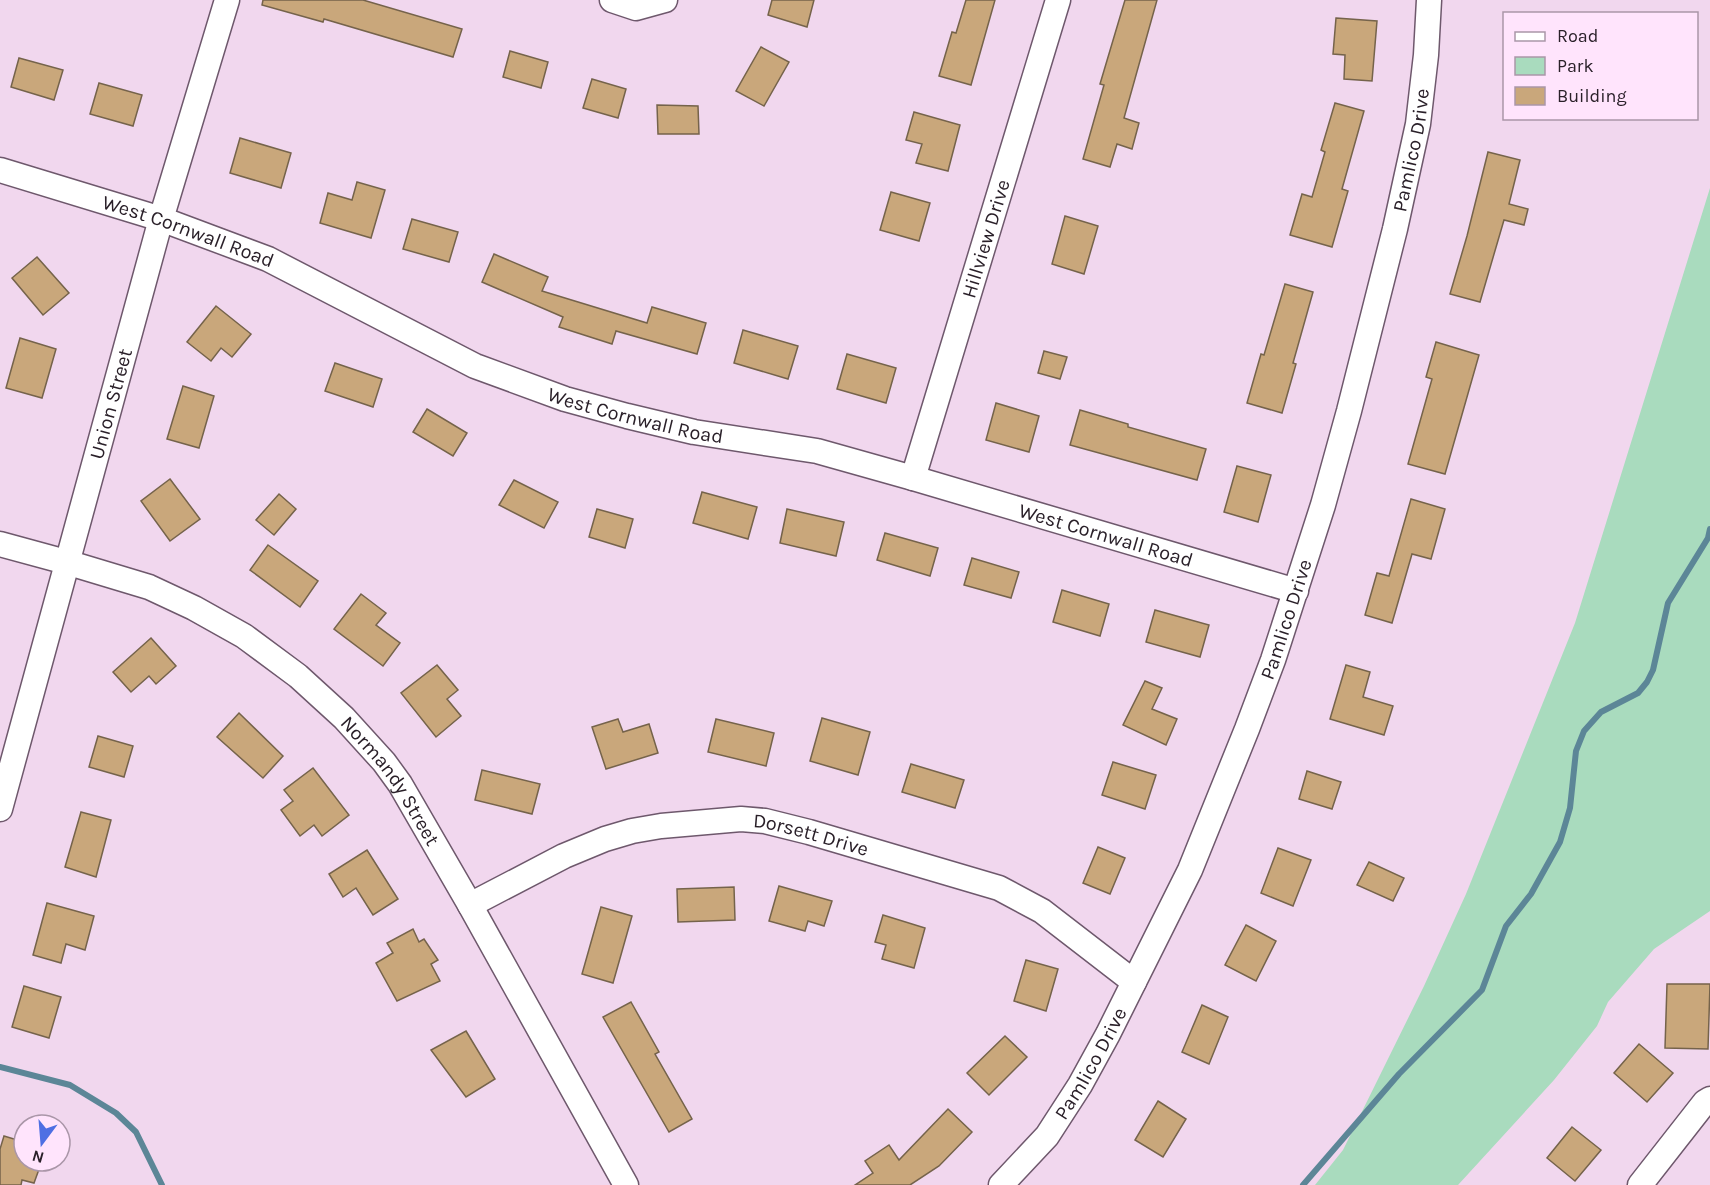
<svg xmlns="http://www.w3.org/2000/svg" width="1710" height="1185" font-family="Karla,sans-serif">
<rect width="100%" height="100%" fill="#f1d7ee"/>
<polygon fill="#a9dbbe" points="1710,188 1710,911 1654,949 1608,1002 1597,1026 1554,1080 1458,1185 1315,1185 1343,1150 1424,986 1466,894 1575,623"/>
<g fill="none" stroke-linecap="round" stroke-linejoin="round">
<g stroke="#5c8697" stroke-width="6">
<polyline points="0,1067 70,1085 116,1113 136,1132 162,1185"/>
<polyline points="1303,1185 1399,1074 1482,990 1506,926 1531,894 1560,842 1570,808 1576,751 1584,731 1601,712 1638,693 1647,682 1653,670 1668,603 1708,538 1710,529"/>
</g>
</g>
<g fill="#c9a77b" stroke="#75634b" stroke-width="1.5">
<polygon points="263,0 363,0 462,29 453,57 324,19 323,22 262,5"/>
<polygon points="772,0 814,0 807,27 768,15"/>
<polygon points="966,0 995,0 971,85 939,76 952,32 956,33"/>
<polygon points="1125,0 1157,0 1124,118 1139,123 1132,149 1117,144 1110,167 1083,159 1104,85 1100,84"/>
<polygon points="1336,18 1377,21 1372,81 1344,79 1345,55 1333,54"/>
<polygon points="761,47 789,62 764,106 736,91"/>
<polygon points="510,51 548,62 541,88 503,77"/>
<polygon points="19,58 63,70 54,100 11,87"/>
<polygon points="592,79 626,89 618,118 583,108"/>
<polygon points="99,83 142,95 133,126 90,114"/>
<polygon points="1335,103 1364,111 1342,189 1348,191 1332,247 1290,235 1302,194 1312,197 1325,152 1321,150"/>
<polygon points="657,105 698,106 699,134 658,134"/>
<polygon points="914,112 960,125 948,171 916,163 922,144 906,140"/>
<polygon points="240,138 291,153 281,188 230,173"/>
<polygon points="1488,152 1520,160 1509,204 1528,209 1524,225 1504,220 1480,302 1450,294 1467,236"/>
<polygon points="357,182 385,190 371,238 320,223 328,193 352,200"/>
<polygon points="891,192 930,203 919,241 880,230"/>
<polygon points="1065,216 1098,226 1084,274 1052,264"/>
<polygon points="412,219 458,232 449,262 403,249"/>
<polygon points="494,254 548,277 542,291 647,323 652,307 706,323 697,354 616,331 612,344 559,327 563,317 482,282"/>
<polygon points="37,257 69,293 43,315 12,278"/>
<polygon points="1285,284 1313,292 1293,363 1296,364 1282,413 1247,403 1261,354 1264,355"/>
<polygon points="216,306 251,334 232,357 221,348 211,361 187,342"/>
<polygon points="743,330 798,346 788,379 734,363"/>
<polygon points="20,338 56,349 42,398 6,388"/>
<polygon points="1436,342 1479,355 1445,474 1408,464 1432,379 1426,377"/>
<polygon points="1044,351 1067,357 1060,379 1038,373"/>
<polygon points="847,354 896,368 886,403 837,389"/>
<polygon points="335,363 382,379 373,407 325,391"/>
<polygon points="183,386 214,396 199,448 167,439"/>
<polygon points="996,403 1039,416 1029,452 986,440"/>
<polygon points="427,409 467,433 453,456 413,432"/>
<polygon points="1080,410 1128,424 1128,427 1206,449 1197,480 1070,445"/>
<polygon points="1237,466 1271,475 1258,522 1224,512"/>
<polygon points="170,479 200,519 170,541 141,501"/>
<polygon points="514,480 558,502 544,528 499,505"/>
<polygon points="702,492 757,507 748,539 693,523"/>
<polygon points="279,494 296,509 274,535 256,520"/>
<polygon points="1411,499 1445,509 1431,559 1412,554 1392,623 1365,615 1377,573 1389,576"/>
<polygon points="597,509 633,519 625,548 589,537"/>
<polygon points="787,509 844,522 836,556 780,543"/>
<polygon points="885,533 938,548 930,576 877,560"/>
<polygon points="268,545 318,581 300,607 250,570"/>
<polygon points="972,558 1019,572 1011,598 964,585"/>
<polygon points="1062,590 1109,604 1100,636 1053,622"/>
<polygon points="361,594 386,613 376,625 400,643 383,666 334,629"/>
<polygon points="1155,610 1209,625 1200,657 1146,642"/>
<polygon points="151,638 176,666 156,684 149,676 131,692 113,672"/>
<polygon points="437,665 458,690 447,699 461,716 436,737 401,693"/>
<polygon points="1346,665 1370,672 1363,697 1393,706 1384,735 1330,719"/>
<polygon points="1145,681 1162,688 1152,709 1177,719 1166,745 1123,725"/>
<polygon points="239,713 283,756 263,778 217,737"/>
<polygon points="822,718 870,732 858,775 810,761"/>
<polygon points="618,719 623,732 649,724 658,753 606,769 592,727"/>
<polygon points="716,719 774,733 766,766 708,752"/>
<polygon points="98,736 133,746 124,777 89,767"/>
<polygon points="1113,762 1156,775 1145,809 1102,795"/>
<polygon points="911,764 964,780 955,808 902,792"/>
<polygon points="313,768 349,815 322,836 314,825 300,836 281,810 293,801 284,790"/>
<polygon points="482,770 540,784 532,814 475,800"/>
<polygon points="1307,771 1341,782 1332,809 1299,799"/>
<polygon points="81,812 111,820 96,877 65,867"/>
<polygon points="1098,847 1125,858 1110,894 1083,883"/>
<polygon points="1278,848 1311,860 1293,906 1261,893"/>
<polygon points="367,850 398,899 373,915 356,888 343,897 329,874"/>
<polygon points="1369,862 1404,878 1393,901 1357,885"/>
<polygon points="779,886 832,901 824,926 808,921 805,931 769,921"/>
<polygon points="734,887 735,920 678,922 677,889"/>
<polygon points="47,903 94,916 85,950 66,944 61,963 33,955"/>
<polygon points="601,907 632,916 613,983 582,974"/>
<polygon points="883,915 925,928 914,968 882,959 886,945 875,942"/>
<polygon points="1246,925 1276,941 1256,981 1225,965"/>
<polygon points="413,929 419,942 424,939 438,960 431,964 440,981 397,1001 376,963 393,953 387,943"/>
<polygon points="1026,960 1058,969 1046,1011 1014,1001"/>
<polygon points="1667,984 1710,984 1708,1049 1665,1048"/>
<polygon points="24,986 61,997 49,1038 12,1027"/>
<polygon points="631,1002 659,1052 655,1054 692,1119 669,1132 603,1017"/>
<polygon points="1202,1005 1228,1017 1209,1064 1182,1052"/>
<polygon points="466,1031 495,1079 466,1097 431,1050"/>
<polygon points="1005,1036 1027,1057 989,1095 967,1073"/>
<polygon points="1639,1044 1673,1073 1647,1102 1614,1073"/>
<polygon points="1158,1101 1186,1119 1163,1157 1135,1140"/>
<polygon points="948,1109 972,1132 939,1166 910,1185 855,1185 873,1173 865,1161 889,1145 899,1160"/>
<polygon points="1572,1127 1601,1150 1575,1181 1547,1158"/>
<polygon points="4,1136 24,1142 24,1161 42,1161 34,1183 22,1180 21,1185 0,1185 0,1149"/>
</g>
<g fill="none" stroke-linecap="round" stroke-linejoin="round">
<g stroke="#6e586c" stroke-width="27">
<g id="street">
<polyline points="612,0 636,8 665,0"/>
<path id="s1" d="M0,170L161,219L268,259L475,366L565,399L627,416L694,432L817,451L913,478L1296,591"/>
<path id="s2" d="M913,478L1058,0"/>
<path id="s3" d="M0,544L66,562L149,587L194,608L244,636L298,676L344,718L384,762L400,784L470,905L626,1185"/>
<path id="s4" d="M0,809L161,219L227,0"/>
<path id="s5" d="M470,905L564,856L605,839L632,831L661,826L741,819L765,821L809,832L999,888L1042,911L1134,982"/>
<path id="s6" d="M1001,1185L1047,1136L1080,1085L1108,1034L1190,870L1247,729L1273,660L1323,505L1349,411L1395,229L1418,124L1426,55L1429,0"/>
<polyline points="1640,1185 1705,1102 1710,1099"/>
</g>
</g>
<use href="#street" stroke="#fff" stroke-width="24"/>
</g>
<g text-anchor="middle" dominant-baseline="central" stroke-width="6" stroke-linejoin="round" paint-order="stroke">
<g font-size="20" fill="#2a2029" stroke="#ffe4fc">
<text stroke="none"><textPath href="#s6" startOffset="1124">Pamlico Drive</textPath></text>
<text stroke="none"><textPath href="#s1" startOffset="198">West Cornwall Road</textPath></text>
<text stroke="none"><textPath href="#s2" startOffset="250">Hillview Drive</textPath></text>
<text stroke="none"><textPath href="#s4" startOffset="420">Union Street</textPath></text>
<text stroke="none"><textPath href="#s1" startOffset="684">West Cornwall Road</textPath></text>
<text stroke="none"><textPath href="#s1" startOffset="1170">West Cornwall Road</textPath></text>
<text stroke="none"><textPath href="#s6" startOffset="638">Pamlico Drive</textPath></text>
<text stroke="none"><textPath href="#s3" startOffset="470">Normandy Street</textPath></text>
<text stroke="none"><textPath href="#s5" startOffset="360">Dorsett Drive</textPath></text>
<text stroke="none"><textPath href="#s6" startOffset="152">Pamlico Drive</textPath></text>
</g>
</g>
<rect x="1503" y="12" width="195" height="108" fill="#ffe4fc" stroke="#aa96a8" stroke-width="1.5"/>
<rect x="1515" y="32" width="30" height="9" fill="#ffffff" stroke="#aa96a8" stroke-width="1.5"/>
<text x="1557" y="42" font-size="18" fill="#2a2029">Road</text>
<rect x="1515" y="57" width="30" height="18" fill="#a9dbbe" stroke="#aa96a8" stroke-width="1.5"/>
<text x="1557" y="72" font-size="18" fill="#2a2029">Park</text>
<rect x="1515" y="87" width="30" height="18" fill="#c9a77b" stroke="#aa96a8" stroke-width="1.5"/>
<text x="1557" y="102" font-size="18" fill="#2a2029">Building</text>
<g transform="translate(42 1143) rotate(196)"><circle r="28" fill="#ffe4fc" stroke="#aa96a8" stroke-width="1.5"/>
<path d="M0-4.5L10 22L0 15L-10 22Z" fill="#4e6fe3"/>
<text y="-9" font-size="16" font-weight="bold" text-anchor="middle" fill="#2a2029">N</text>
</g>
</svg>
